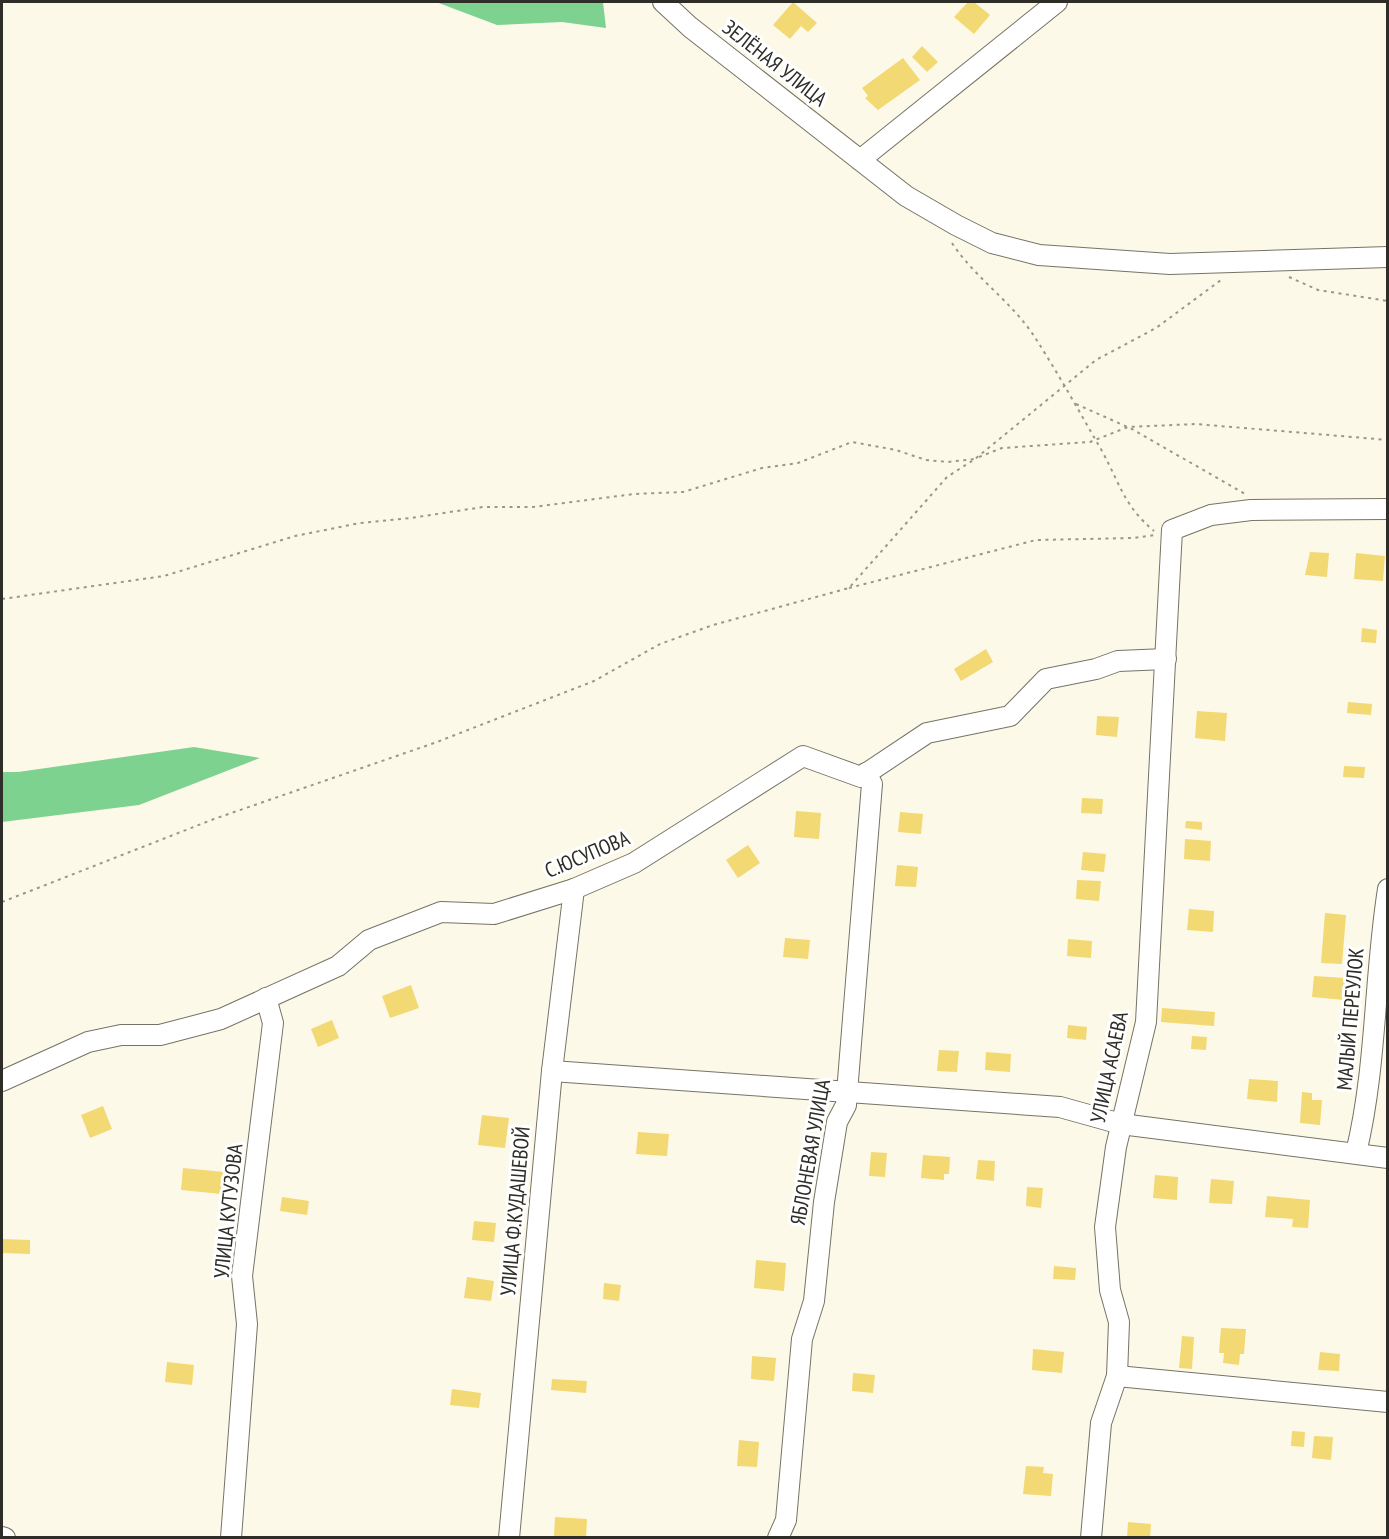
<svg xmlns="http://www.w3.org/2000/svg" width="1389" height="1539" font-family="'PT Sans Narrow',sans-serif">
<rect width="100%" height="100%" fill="#fdf9e9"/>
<g fill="#7ed290">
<polygon points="436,2 603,2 606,28 562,22 497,25"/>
<polygon points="194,747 260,758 139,805 2,822 2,772 18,772"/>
</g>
<g fill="#f3d973">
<polygon points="793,2 817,23 808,32 801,26 790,39 773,25"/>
<polygon points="968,2 974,2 990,15 974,34 954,17"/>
<polygon points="922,46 938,62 927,72 912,57"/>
<polygon points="903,58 920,80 878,110 865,98 868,96 862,88"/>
<polygon points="1310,552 1329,553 1327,577 1305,575"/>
<polygon points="1356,553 1385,556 1383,581 1354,579"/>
<polygon points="1362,628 1377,630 1376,643 1361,642"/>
<polygon points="986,649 993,662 961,681 954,669"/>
<polygon points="1348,702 1372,704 1371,715 1347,713"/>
<polygon points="1197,711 1227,713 1225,741 1195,738"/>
<polygon points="1097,716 1119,717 1117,737 1096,735"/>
<polygon points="1344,766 1365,767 1364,778 1343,777"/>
<polygon points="1082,798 1103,799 1102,814 1081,813"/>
<polygon points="796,811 821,813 819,839 794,837"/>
<polygon points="900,812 923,814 921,834 898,832"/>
<polygon points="1186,821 1202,822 1202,830 1185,828"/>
<polygon points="1185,839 1211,841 1210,861 1184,859"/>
<polygon points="748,845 760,863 738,878 726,860"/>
<polygon points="1083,852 1106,854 1104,872 1081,870"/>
<polygon points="897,865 918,867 916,887 895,886"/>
<polygon points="1077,880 1101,881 1099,901 1076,899"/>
<polygon points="1189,909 1214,911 1213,932 1187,930"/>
<polygon points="1325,913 1346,915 1342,964 1321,963"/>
<polygon points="785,938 810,940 808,959 783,957"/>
<polygon points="1068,939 1092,941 1091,958 1067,956"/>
<polygon points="1314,976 1346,978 1344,1000 1312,997"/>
<polygon points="411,985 419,1008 390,1018 382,996"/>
<polygon points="1162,1008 1215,1012 1214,1026 1161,1022"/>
<polygon points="332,1020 339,1038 318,1047 311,1029"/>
<polygon points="1068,1025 1087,1027 1086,1040 1067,1038"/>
<polygon points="1192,1036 1207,1037 1206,1050 1191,1049"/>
<polygon points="939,1050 959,1051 957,1072 937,1071"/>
<polygon points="986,1052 1011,1054 1010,1072 985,1070"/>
<polygon points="1249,1079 1278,1081 1277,1102 1247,1099"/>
<polygon points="1302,1092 1312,1093 1312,1100 1322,1100 1320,1125 1300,1123"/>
<polygon points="103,1106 112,1129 90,1138 81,1115"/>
<polygon points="482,1115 509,1118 505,1148 478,1145"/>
<polygon points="638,1132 669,1134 667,1156 636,1154"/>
<polygon points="871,1152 887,1153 885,1177 869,1176"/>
<polygon points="923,1155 950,1157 949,1174 944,1174 944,1180 921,1178"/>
<polygon points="978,1160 995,1161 994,1181 976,1179"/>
<polygon points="183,1168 224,1172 221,1194 181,1190"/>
<polygon points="1155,1175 1178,1177 1177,1200 1153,1198"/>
<polygon points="1211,1179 1234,1181 1232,1204 1209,1203"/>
<polygon points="1027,1187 1043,1188 1041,1208 1026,1206"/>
<polygon points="1267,1196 1310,1200 1308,1228 1292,1227 1293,1219 1265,1217"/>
<polygon points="282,1197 309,1201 307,1215 280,1211"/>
<polygon points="474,1221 496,1223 494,1242 472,1240"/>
<polygon points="2,1239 30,1240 30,1254 2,1253"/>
<polygon points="756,1260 786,1263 784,1291 754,1288"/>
<polygon points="1054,1266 1076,1268 1075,1280 1053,1279"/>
<polygon points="467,1277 494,1281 491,1301 464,1298"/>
<polygon points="604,1283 621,1285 619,1301 603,1299"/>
<polygon points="1221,1328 1246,1329 1244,1354 1240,1354 1239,1365 1223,1363 1224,1353 1219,1353"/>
<polygon points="1182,1336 1194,1337 1192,1369 1179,1368"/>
<polygon points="1033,1349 1064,1352 1062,1373 1032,1370"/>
<polygon points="1320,1352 1340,1354 1339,1371 1318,1370"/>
<polygon points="752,1356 776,1358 774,1381 751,1379"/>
<polygon points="167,1362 194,1365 192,1385 165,1382"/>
<polygon points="853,1373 875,1375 873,1393 852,1391"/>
<polygon points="552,1379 587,1381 586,1393 551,1390"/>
<polygon points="452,1389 481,1393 479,1408 450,1405"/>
<polygon points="1292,1431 1305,1432 1304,1447 1291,1446"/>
<polygon points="1314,1436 1333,1437 1331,1460 1312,1458"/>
<polygon points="739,1440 759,1442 757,1467 737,1466"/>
<polygon points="1026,1466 1044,1467 1043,1473 1053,1474 1051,1496 1023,1494"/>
<polygon points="555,1517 587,1519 586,1538 554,1537"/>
<polygon points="1128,1522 1151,1524 1150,1538 1127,1538"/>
</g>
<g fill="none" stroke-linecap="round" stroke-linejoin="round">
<g stroke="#767365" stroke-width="22">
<g id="minor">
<polyline points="663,2 690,27 906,196 956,225 992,243 1039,255 1170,264 1388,257"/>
<polyline points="860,160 1057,2"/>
<polyline points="552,1071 1060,1107 1121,1124 1388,1158"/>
<polyline points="2,1081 88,1042 121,1035 160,1035 221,1019 338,966 369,940 441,912 494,914 574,889 634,863 803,756 861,777 927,733 1010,716 1046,679 1096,669 1118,661 1166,659"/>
<path d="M1356,1153C1377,1066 1374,977 1388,889"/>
<polyline points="1117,1376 1388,1402"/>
<polyline points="2,1537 5,1538"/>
<polyline points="231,1538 247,1324 242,1276 273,1023 266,998"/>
<polyline points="509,1538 552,1071 574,889"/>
<polyline points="778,1538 786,1520 802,1339 814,1301 824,1202 837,1122 846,1105 872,784 866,773"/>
<polyline points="1091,1538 1101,1423 1117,1376 1119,1322 1110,1290 1105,1227 1116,1147 1146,1022 1172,530 1211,515 1251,510 1388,509"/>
</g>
</g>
<g stroke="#99968b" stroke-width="2" stroke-dasharray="3 4.5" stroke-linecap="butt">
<path d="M952,243C975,278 1011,301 1034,336C1058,373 1080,413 1102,451C1120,484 1124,506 1154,531"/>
<polyline points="1289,277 1318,290 1388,301"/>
<polyline points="1076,404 1132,429 1245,494"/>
<polyline points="979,457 1002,448 1090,442 1128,427 1196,424 1388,440"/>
<polyline points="849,588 1036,540 1133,538 1155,535"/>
<polyline points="2,599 164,576 295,536 360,523 411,518 483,507 533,507 634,494 683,492 762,468 798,463 852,442 896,450 926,460 948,462 974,459"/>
<polyline points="2,902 214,819 437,742 594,681 660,644 713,625 849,588 947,477 975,459 1096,360 1156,328 1221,280"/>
</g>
<use href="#minor" stroke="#fff" stroke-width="20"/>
</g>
<g text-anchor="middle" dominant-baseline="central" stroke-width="6" stroke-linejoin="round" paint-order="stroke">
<g font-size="21" fill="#2e2d27" stroke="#fff">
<text transform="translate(775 63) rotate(38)">ЗЕЛЁНАЯ УЛИЦА</text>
<text transform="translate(587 854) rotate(-23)">С.ЮСУПОВА</text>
<text transform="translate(1350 1019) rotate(-85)">МАЛЫЙ ПЕРЕУЛОК</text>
<text transform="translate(1109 1067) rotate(-78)">УЛИЦА АСАЕВА</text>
<text transform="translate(810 1152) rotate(-80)">ЯБЛОНЕВАЯ УЛИЦА</text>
<text transform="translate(228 1211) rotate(-84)">УЛИЦА КУТУЗОВА</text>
<text transform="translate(515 1211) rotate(-85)">УЛИЦА Ф.КУДАШЕВОЙ</text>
</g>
</g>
<rect width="1389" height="1539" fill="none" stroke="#2e2d27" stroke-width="6"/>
</svg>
